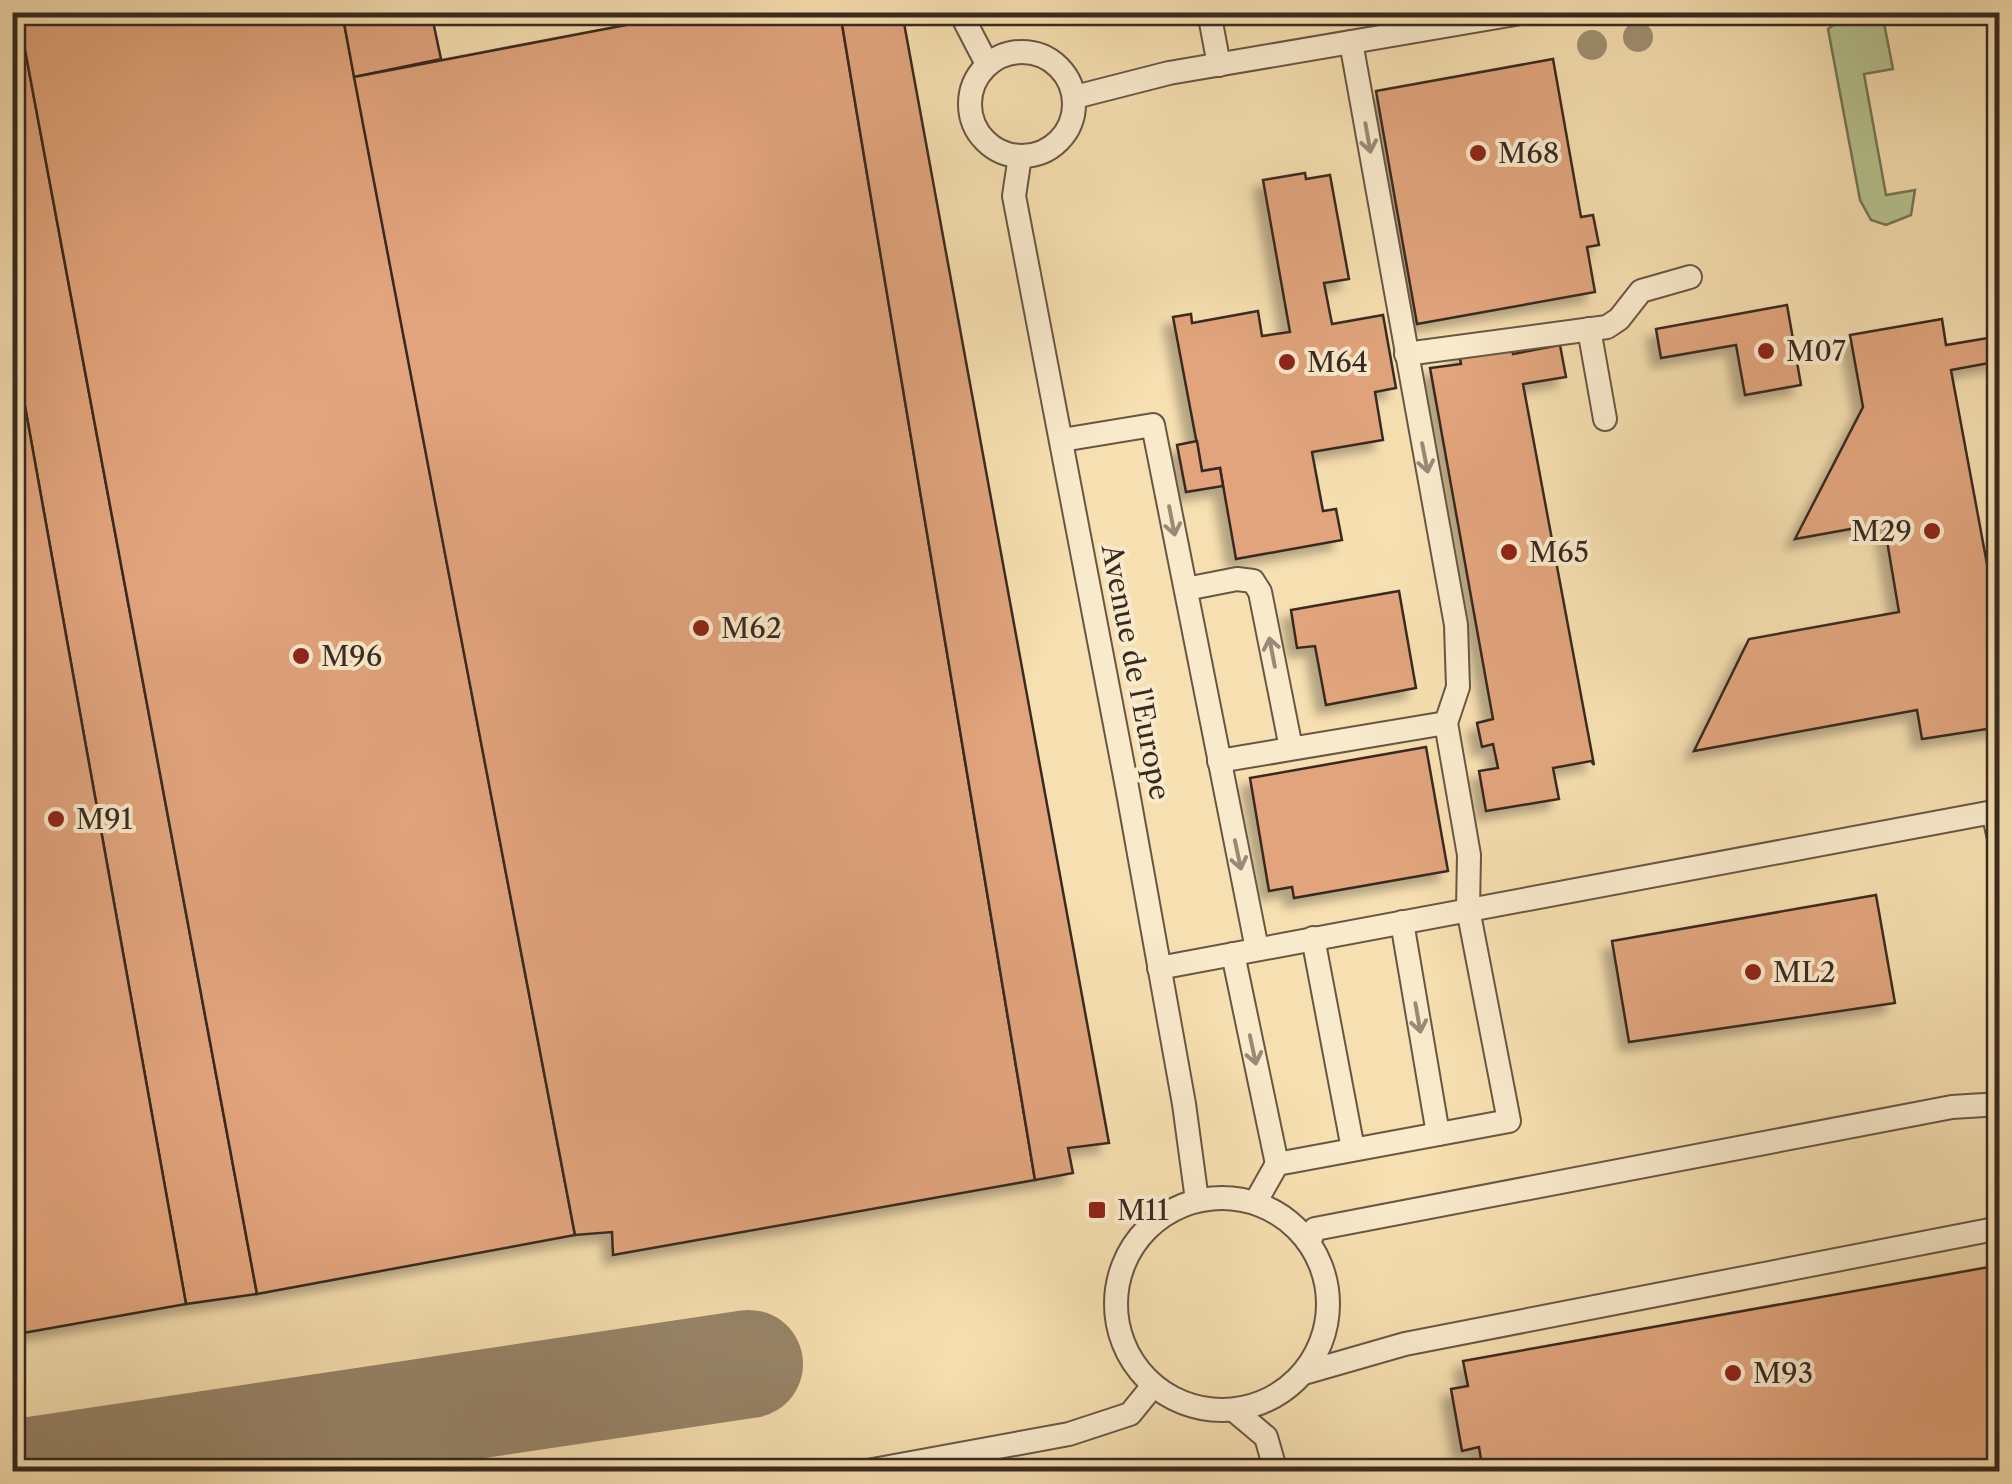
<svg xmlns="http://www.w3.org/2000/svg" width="2012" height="1484" font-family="'Libre Caslon Text',serif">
<defs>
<filter id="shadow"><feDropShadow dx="-9" dy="9" stdDeviation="5" flood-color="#0004"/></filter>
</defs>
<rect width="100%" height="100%" fill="#f6dfb0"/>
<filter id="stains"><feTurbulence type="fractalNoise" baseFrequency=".002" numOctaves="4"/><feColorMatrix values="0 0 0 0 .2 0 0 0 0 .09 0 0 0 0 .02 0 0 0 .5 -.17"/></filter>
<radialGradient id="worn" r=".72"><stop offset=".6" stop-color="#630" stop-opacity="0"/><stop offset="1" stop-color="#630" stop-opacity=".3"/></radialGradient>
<polygon fill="#b6c390" stroke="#777658" stroke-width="2.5" points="1849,13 1859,17 1882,13 1893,69 1864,74 1886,195 1915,190 1911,215 1886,225 1871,220 1860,200 1828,29"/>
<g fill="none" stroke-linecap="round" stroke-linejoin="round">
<polyline stroke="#978468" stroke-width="108" points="25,1472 749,1364"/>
</g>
<g fill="#e1a47b" stroke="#382921" stroke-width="2.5" filter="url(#shadow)">
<polygon points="12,12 18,12 257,1294 186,1304 12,334"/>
<polygon points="18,12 342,12 575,1235 257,1294"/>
<polygon points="342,12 431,12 441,59 354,77"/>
<polygon points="694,12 840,12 1035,1180 613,1255 612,1232 575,1235 354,77"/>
<polygon points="840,12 902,12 1109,1143 1068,1148 1073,1173 1035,1180"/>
<polygon points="1553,59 1581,217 1593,215 1599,245 1587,247 1595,292 1417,324 1376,91"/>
<polygon points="1305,173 1306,179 1330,175 1349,279 1324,283 1332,324 1383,315 1396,388 1375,392 1383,440 1312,452 1323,511 1336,509 1342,540 1236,559 1220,468 1202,471 1173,317 1191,314 1192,323 1258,311 1262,336 1290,332 1263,180"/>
<polygon points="1787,305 1801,385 1745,395 1736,345 1661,358 1656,329"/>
<polygon points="1942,319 1946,345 2000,336 2000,361 1951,370 2000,634 2000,727 1922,739 1917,710 1694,751 1749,639 1899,612 1884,523 1795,539 1863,407 1850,335"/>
<polygon points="12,334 186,1304 12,1335"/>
<polygon points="1511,343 1513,354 1560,345 1566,377 1523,384 1594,765 1591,761 1553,768 1559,799 1486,811 1479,771 1498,768 1493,744 1482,747 1477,723 1493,719 1430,368 1461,364 1459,353"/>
<polygon points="1197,441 1202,471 1220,468 1223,486 1186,492 1177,445"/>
<polygon points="1399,591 1416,688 1326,705 1315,646 1297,648 1291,610"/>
<polygon points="1426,747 1448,871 1294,898 1292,887 1269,891 1250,778"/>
<polygon points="1876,895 1895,1003 1629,1042 1612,941"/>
<polygon points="2000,1265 2000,1472 1483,1472 1479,1447 1462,1451 1451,1389 1468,1386 1463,1361"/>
</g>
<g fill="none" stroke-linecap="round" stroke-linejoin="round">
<g stroke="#685645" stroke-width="26">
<g id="service">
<polyline points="960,12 987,64"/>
<polyline points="1209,12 1219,65"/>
<circle cx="1022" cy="104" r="52"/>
<polyline points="1075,97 1169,73 1527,12"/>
<polyline points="1020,156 1014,196 1127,787 1184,1104 1197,1200"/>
<polyline points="1589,329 1605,419"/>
<polyline points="1406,354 1607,327 1619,319 1641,291 1690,277"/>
<polyline points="1062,440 1153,425 1257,949"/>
<polyline points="1186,589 1237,579 1253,581 1260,592 1291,748"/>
<polyline points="1219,761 1446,723"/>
<polyline points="1402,922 1438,1134"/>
<polyline points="1313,938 1353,1149"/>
<polyline points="1233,954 1277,1164"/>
<polyline points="1159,968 1993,812 2000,843"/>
<circle cx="1222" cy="1304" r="106"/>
<polyline points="1255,1203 1277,1164 1509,1121 1468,909 1469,855 1446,723 1458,687 1456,625 1351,42"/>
<polyline points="1309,1242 1315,1229 1952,1107 2000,1104"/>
<polyline points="1304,1373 1405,1344 2000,1228"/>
<polyline points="1235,1411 1266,1437 1276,1472"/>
<polyline points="862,1472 1069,1434 1130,1414 1152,1387"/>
</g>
</g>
<use href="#service" stroke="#f9eacc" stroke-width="22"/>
</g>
<g fill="#9f9071">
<circle cx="1638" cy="37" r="15"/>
<circle cx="1592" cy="45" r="15"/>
</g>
<defs><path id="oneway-shaft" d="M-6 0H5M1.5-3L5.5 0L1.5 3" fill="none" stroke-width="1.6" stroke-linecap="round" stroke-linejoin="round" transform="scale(2.5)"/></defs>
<g stroke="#988a76">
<use href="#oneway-shaft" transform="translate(1368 138) rotate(80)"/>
<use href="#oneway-shaft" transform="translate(1425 458) rotate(79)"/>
<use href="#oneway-shaft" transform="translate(1172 521) rotate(79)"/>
<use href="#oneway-shaft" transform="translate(1272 652) rotate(-101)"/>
<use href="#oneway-shaft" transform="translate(1238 855) rotate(78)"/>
<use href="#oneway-shaft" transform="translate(1418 1018) rotate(80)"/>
<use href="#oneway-shaft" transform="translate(1253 1050) rotate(78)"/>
</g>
<g fill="#8f2418" stroke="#f9eacc" stroke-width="4">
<circle cx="1478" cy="153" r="10"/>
<circle cx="1766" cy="351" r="10"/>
<circle cx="1287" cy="362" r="10"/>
<circle cx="1932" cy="531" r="10"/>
<circle cx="1509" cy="552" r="10"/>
<circle cx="701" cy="628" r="10"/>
<circle cx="301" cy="656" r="10"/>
<circle cx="56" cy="819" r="10"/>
<circle cx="1753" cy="972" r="10"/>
<rect x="1087" y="1200" width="20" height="20" rx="5"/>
<circle cx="1733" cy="1373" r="10"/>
</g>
<g text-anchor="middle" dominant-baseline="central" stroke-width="8" stroke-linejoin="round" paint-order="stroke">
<g font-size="28" fill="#382921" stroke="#f9eacc" text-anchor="start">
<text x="1498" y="153">M68</text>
<text x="1786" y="351">M07</text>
<text x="1307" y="362">M64</text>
<text x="1912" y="531" text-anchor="end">M29</text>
<text x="1529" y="552">M65</text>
<text x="721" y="628">M62</text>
<text x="321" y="656">M96</text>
<text x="76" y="819">M91</text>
<text x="1773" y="972">ML2</text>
<text x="1117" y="1210">M11</text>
<text x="1753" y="1373">M93</text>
</g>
<g font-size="28" fill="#382921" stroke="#f9eacc">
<text transform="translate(1136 672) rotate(79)">Avenue de l'Europe</text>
</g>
</g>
<rect width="2012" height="1484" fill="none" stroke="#f6dfb0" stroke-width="50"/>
<rect x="15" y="15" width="1982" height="1454" fill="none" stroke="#382921" stroke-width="5"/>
<rect x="25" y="25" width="1962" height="1434" fill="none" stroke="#382921" stroke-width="2.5"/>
<rect width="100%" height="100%" filter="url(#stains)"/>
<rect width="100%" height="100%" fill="url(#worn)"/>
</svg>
